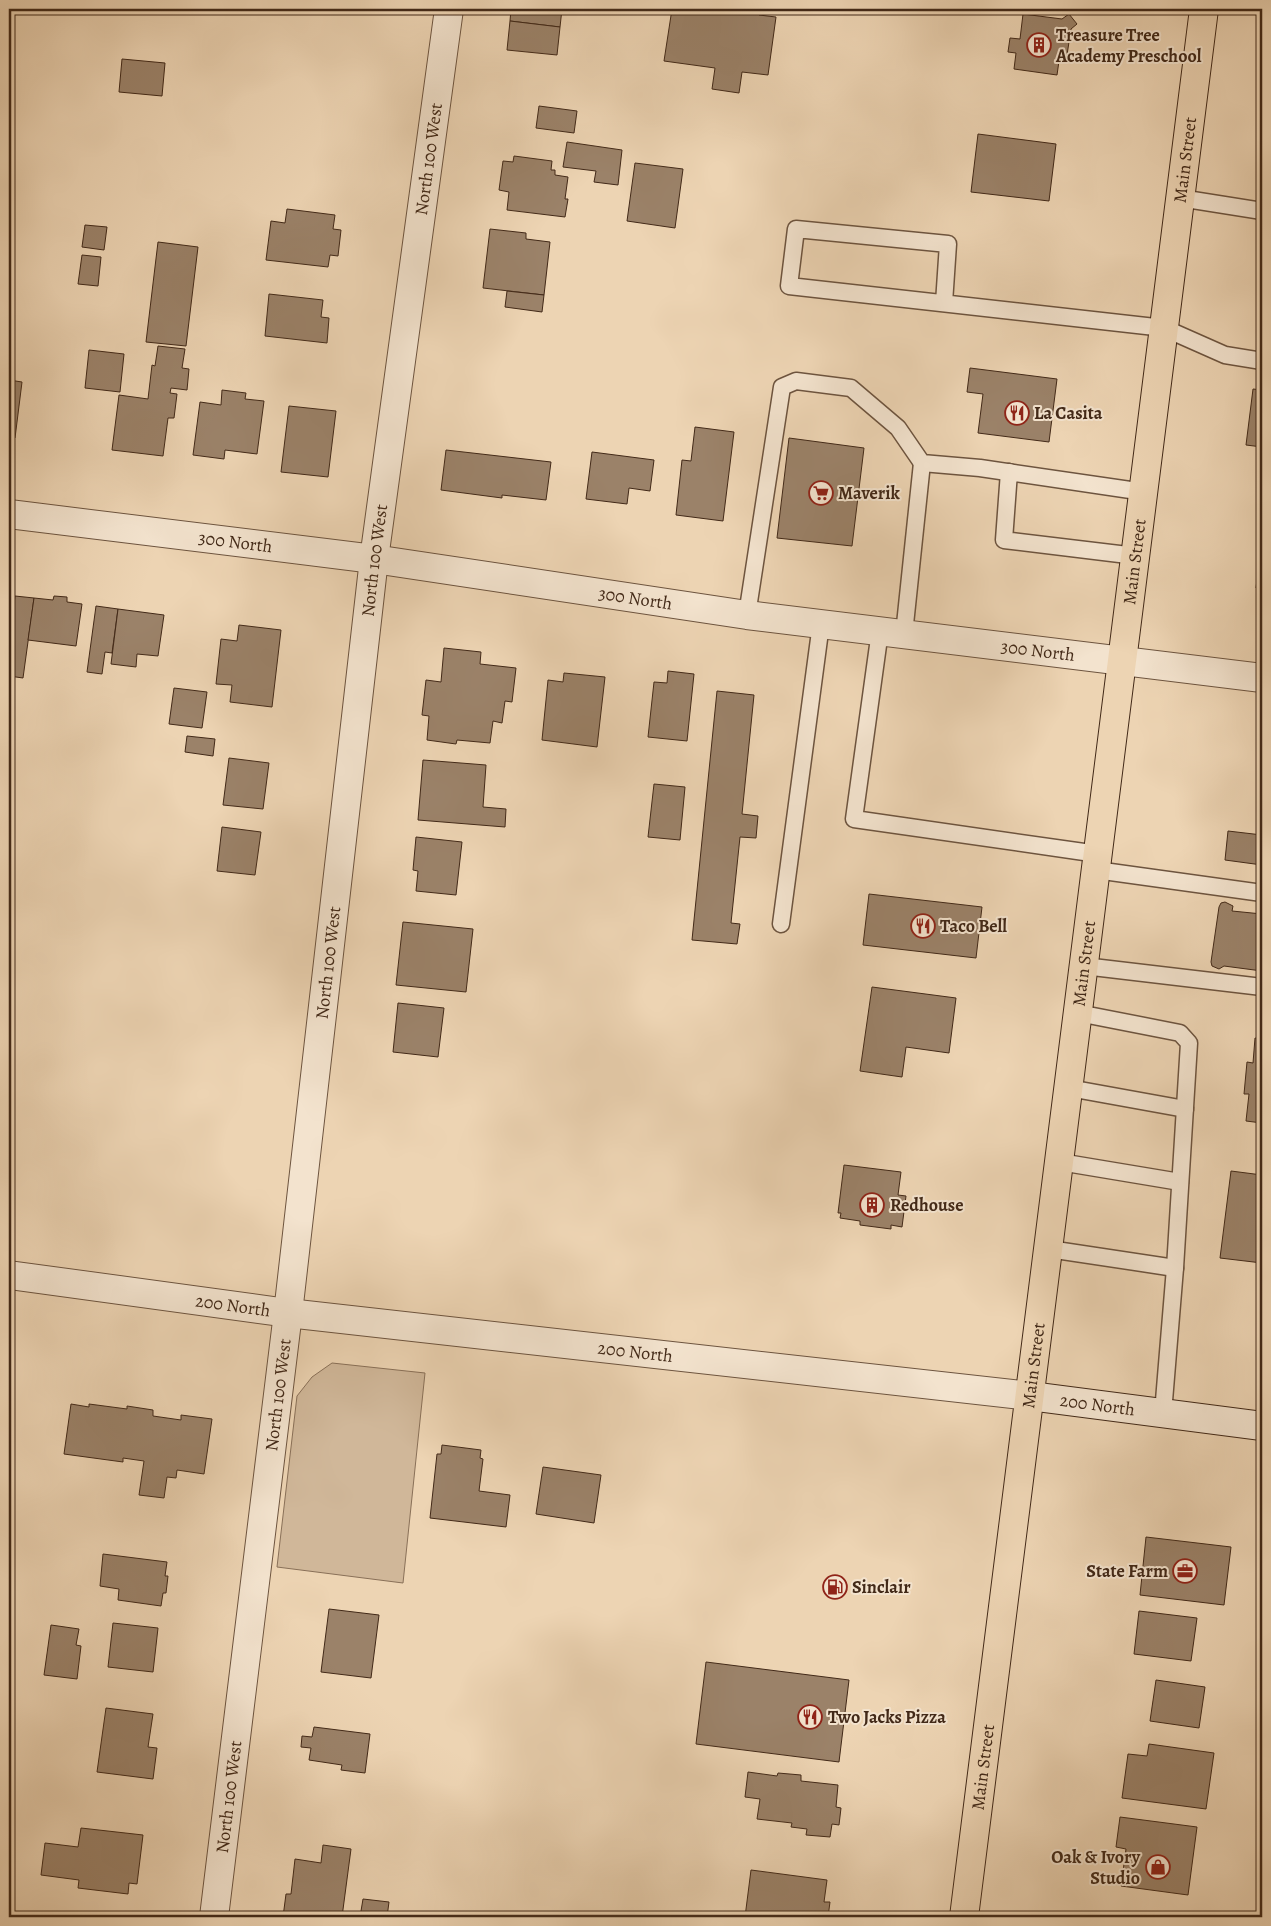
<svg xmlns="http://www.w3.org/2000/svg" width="1271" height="1926" font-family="Alegreya,serif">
<rect width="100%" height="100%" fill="#edd4b3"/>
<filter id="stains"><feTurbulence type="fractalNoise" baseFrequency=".004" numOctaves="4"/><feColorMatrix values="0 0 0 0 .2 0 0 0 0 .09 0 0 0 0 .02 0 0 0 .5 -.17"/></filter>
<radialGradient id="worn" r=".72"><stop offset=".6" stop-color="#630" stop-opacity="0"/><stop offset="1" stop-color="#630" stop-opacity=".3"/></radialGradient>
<polygon fill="#d0b799" stroke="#897058" points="332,1363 425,1373 403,1583 277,1567 297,1396 312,1377"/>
<g fill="#9b8269" stroke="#422918">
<polygon points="511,9 562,9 560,27 510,21"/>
<polygon points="672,9 760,9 759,15 776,17 768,75 742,72 739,93 712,89 715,68 664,61"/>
<polygon points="1023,14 1062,19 1069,14 1077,24 1071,29 1067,55 1060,54 1057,75 1014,69 1016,53 1008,52 1010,38 1020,39"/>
<polygon points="510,21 560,27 557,55 507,50"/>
<polygon points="122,59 165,63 162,96 119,92"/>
<polygon points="539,106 577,111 574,133 536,128"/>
<polygon points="978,134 1056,144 1049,201 971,192"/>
<polygon points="567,142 622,150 618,185 594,182 596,171 563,167"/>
<polygon points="514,156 552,161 551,170 555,170 555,175 568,177 565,199 568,199 565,217 507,210 509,192 499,190 503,161 513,162"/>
<polygon points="635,163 683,169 675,228 627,221"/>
<polygon points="287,209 335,215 333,229 341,230 338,256 330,255 328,267 266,260 271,221 285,223"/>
<polygon points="85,225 107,227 104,250 82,247"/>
<polygon points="490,229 526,233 526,239 550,242 544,295 483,288"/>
<polygon points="158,242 198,247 186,346 146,342"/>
<polygon points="82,255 101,257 98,286 78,284"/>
<polygon points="507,291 544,295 542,312 505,307"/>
<polygon points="269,294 323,300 321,317 329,318 327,343 265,336"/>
<polygon points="158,346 185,349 182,368 189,369 187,390 171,388 170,393 177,394 174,418 168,418 163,456 112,450 119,395 148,399 152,365 155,366"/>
<polygon points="89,350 124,354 120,392 85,388"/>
<polygon points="970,368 1057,379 1049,442 978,433 983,394 967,392"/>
<polygon points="9,380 22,382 15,438 9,437"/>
<polygon points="1253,389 1262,390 1262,447 1246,445"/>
<polygon points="222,390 246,393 245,399 264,401 257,454 225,450 224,459 193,455 200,402 221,405"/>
<polygon points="289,406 336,411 328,477 281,472"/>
<polygon points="695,427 734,432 723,521 676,515 682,460 691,461"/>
<polygon points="789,438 864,448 852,546 777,538"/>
<polygon points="446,450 551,462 546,500 502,495 502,498 441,490"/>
<polygon points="592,452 654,460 650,491 629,488 627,504 586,499"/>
<polygon points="1262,536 1262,588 1256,588"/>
<polygon points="15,596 34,598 23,678 9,676 9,644"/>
<polygon points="54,596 67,597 67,602 82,604 76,646 28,640 34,598 53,600"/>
<polygon points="96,606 118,609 112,653 105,652 102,674 87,672"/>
<polygon points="118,609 164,615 158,656 137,654 136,667 111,664"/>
<polygon points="239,625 281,630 272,707 230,702 232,685 216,684 221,639 237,641"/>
<polygon points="444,648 481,652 480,664 516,668 512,702 505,701 502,723 493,721 490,743 457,740 456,744 427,740 429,716 422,715 426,680 441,682"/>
<polygon points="668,671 694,674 687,741 648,737 654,682 667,683"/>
<polygon points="564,673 605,677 597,747 542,740 548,680 563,682"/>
<polygon points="174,688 207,692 202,728 169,724"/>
<polygon points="717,691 754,695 742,814 758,816 756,838 740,837 731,923 740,924 737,944 692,940"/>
<polygon points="187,736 215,739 213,756 185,752"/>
<polygon points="229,758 269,763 263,809 223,805"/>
<polygon points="423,760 486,765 483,807 506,809 505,827 418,820"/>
<polygon points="654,784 685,787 680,840 648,837"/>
<polygon points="222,827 261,832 255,875 217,871"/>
<polygon points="1228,831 1262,835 1262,865 1225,860"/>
<polygon points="416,837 462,842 456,895 416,891 418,871 413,870"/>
<polygon points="869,894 982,907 976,958 863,945"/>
<polygon points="1225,902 1233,906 1232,911 1262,914 1262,971 1224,966 1219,969 1212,966 1211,962 1219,907 1221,903"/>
<polygon points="403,922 473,929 466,992 396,985"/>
<polygon points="872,987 956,998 949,1053 906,1047 902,1077 860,1071"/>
<polygon points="398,1003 444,1008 438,1057 393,1052"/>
<polygon points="1255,1038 1262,1039 1262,1123 1246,1121 1249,1094 1244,1094 1247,1062 1253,1063"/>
<polygon points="844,1165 901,1172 898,1195 906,1196 902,1227 891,1225 891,1229 860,1225 860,1221 840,1218 841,1213 838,1213"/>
<polygon points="1231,1171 1262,1175 1262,1263 1220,1258"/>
<polygon points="71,1404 89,1407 89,1404 127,1409 127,1406 153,1410 153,1416 181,1420 181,1415 212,1419 204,1474 177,1470 176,1478 167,1477 164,1498 139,1495 144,1461 123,1458 123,1462 64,1454"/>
<polygon points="442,1445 481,1450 480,1458 483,1459 479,1491 510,1495 506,1527 430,1518 437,1454 441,1454"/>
<polygon points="543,1467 601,1475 594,1523 536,1514"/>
<polygon points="1146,1537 1231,1547 1224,1605 1140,1595"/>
<polygon points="103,1554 167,1562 165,1576 168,1576 166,1593 163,1593 161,1606 118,1600 119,1589 100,1586"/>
<polygon points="329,1609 379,1615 371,1678 321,1672"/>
<polygon points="1139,1611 1197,1618 1191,1661 1134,1654"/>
<polygon points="113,1623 158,1628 153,1672 108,1667"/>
<polygon points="51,1625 79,1629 76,1645 81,1646 77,1679 44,1675"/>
<polygon points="706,1662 849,1680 839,1762 696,1744"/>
<polygon points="1156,1680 1205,1687 1199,1728 1150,1721"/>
<polygon points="106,1708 153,1714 148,1747 157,1748 153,1779 97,1772"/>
<polygon points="314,1727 370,1734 365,1773 341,1770 342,1765 309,1760 311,1748 301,1747 302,1736 312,1737"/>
<polygon points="1149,1744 1214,1753 1206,1809 1122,1798 1128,1754 1147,1756"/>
<polygon points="748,1772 777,1776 778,1773 801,1775 801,1781 838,1785 836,1807 841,1808 839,1825 832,1824 830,1837 806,1835 807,1829 791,1827 792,1823 757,1819 760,1799 745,1797"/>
<polygon points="1120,1817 1197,1827 1188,1895 1121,1886 1126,1849 1116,1847"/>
<polygon points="81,1828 143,1835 137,1884 129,1883 128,1894 78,1888 79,1880 41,1875 45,1843 78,1847"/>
<polygon points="323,1845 351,1849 342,1917 283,1917 286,1894 291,1894 295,1859 321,1863"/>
<polygon points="751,1870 827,1880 824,1902 830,1902 828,1917 745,1917"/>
<polygon points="363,1899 389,1902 387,1917 360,1917"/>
</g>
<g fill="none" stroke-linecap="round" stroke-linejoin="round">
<g stroke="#6d543f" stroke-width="19">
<g id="lane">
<polyline points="1180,198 1262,211"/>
<polyline points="944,303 948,244 796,229 789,286 1164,328 1225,355 1262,361"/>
<polyline points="1009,472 1004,540 1136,556"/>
<polyline points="747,615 782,387 796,381 851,388 898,428 922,463 980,468 1144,492"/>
<polyline points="880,631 854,819 1098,854"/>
<polyline points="904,634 922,463"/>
<polyline points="1096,870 1262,893"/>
<polyline points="781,924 821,624"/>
<polyline points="1084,966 1262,987"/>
<polyline points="1078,1013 1180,1033 1189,1043 1175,1268 1163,1413"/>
<polyline points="1069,1088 1185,1109"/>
<polyline points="1060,1162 1180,1182"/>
<polyline points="1049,1249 1175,1268"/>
</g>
</g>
<g stroke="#6d543f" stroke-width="30">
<g id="street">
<path id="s1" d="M9,514L374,559L747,615L1262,678"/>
<path id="s2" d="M9,1275L288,1313L1030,1396"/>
<path id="s3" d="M214,1917L288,1313L374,559L449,9"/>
</g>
</g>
<g stroke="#422918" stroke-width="30">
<g id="secondary">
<path id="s4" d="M1030,1396L1262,1426"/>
</g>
</g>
<g stroke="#422918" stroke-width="30">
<g id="primary">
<path id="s5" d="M964,1917L1204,9"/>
</g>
</g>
<use href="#lane" stroke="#f3e3ce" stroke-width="16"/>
<use href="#street" stroke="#f3e3ce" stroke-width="28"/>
<use href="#secondary" stroke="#f3e3ce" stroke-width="28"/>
<use href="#primary" stroke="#edd4b3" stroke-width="28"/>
</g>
<defs>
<g id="building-ring" transform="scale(1.25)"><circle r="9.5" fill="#f3e3ce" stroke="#8f2418" stroke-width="1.5"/><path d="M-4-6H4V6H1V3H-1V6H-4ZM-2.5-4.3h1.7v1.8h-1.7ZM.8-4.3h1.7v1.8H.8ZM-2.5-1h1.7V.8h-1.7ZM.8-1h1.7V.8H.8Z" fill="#8f2418"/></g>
<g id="restaurant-ring" transform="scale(1.25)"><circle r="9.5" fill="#f3e3ce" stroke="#8f2418" stroke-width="1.5"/><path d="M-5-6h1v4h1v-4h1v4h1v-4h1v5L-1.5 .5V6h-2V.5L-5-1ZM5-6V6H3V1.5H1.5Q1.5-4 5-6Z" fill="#8f2418"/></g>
<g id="supermarket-ring" transform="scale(1.25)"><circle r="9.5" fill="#f3e3ce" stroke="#8f2418" stroke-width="1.5"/><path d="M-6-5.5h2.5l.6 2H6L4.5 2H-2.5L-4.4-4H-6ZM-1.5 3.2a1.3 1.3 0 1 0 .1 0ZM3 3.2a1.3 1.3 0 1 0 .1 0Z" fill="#8f2418"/></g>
<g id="office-ring" transform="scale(1.25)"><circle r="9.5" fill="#f3e3ce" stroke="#8f2418" stroke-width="1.5"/><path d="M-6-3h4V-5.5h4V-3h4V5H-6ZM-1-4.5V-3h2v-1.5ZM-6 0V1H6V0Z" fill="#8f2418"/></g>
<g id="fuel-ring" transform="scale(1.25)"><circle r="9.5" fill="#f3e3ce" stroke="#8f2418" stroke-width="1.5"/><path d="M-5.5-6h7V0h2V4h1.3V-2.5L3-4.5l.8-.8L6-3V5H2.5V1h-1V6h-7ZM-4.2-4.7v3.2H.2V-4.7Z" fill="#8f2418"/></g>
<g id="shop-ring" transform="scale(1.25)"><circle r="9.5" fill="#f3e3ce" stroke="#8f2418" stroke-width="1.5"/><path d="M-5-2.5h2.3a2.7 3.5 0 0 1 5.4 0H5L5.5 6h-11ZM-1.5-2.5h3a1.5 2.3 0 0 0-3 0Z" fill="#8f2418"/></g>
</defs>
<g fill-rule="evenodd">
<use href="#building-ring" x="1039" y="45"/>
<use href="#restaurant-ring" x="1017" y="413"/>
<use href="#supermarket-ring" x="821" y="493"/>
<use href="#restaurant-ring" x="923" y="926"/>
<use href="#building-ring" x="872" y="1205"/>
<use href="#office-ring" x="1185" y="1571"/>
<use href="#fuel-ring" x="835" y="1587"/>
<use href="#restaurant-ring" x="810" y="1717"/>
<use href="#shop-ring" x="1158" y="1867"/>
</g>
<g text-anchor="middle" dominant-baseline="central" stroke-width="4" stroke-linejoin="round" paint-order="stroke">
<g font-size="18" font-weight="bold" fill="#422918" stroke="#f3e3ce" text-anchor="start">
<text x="1056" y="35">Treasure Tree<tspan x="1056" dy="21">Academy Preschool</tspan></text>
<text x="1034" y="413">La Casita</text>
<text x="838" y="493">Maverik</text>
<text x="940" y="926">Taco Bell</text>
<text x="890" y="1205">Redhouse</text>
<text x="1168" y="1571" text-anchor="end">State Farm</text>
<text x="852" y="1587">Sinclair</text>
<text x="828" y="1717">Two Jacks Pizza</text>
<text x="1140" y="1857" text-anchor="end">Oak &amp; Ivory<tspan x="1140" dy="21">Studio</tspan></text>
</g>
<g font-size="18" fill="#422918" stroke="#f3e3ce">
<text stroke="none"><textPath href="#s3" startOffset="1771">North 100 West</textPath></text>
<text stroke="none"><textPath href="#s5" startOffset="1771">Main Street</textPath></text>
<text stroke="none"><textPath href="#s1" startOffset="228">300 North</textPath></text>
<text stroke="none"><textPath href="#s3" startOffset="1366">North 100 West</textPath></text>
<text stroke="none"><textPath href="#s5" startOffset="1366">Main Street</textPath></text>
<text stroke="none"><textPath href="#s1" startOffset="632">300 North</textPath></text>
<text stroke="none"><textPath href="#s1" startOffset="1038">300 North</textPath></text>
<text stroke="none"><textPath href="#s3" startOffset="961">North 100 West</textPath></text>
<text stroke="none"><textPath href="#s5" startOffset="961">Main Street</textPath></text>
<text stroke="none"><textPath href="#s2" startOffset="226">200 North</textPath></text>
<text stroke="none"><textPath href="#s2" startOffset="631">200 North</textPath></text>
<text stroke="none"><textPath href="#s5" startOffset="556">Main Street</textPath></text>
<text stroke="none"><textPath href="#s3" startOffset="526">North 100 West</textPath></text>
<text stroke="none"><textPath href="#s4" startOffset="68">200 North</textPath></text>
<text stroke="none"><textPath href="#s5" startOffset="151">Main Street</textPath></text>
<text stroke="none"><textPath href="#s3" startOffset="121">North 100 West</textPath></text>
</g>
</g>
<rect width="1271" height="1926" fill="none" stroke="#edd4b3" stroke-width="30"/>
<rect x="10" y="10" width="1251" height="1906" fill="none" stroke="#422918" stroke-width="2.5"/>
<rect x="15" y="15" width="1241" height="1896" fill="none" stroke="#422918"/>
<rect width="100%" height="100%" filter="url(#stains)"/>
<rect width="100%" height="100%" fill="url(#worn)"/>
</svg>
